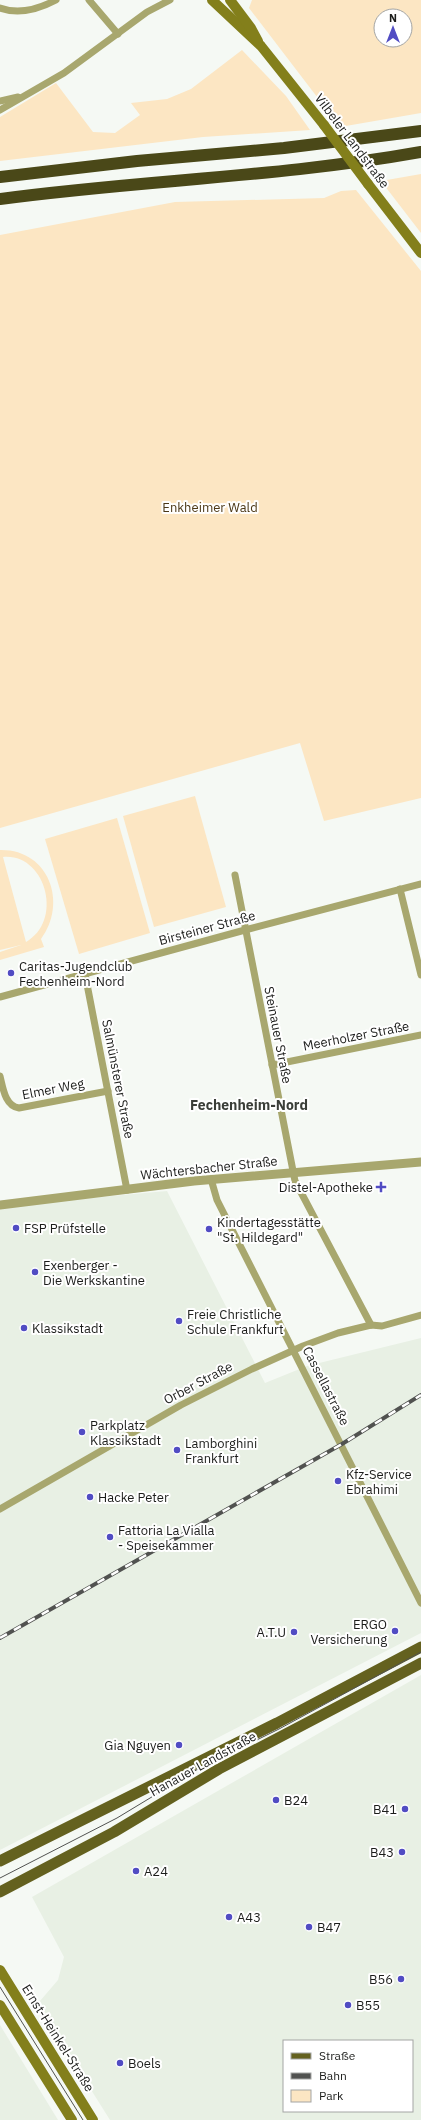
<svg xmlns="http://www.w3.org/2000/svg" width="421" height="2120" font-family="'IBM Plex Sans',sans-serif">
<rect width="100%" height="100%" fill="#f5f9f4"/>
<g fill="#e8f0e4" fill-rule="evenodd">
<polygon points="167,1191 265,1383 307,1366 421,1338 421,1633 0,1850 0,1206"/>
<path d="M421,1675V2120H110L51,2026L40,2001L58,1980L64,1957L32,1897ZM284,2041H412V2111H284Z"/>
<polygon points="0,2025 58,2120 0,2120"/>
</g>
<g fill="#fce6c3" fill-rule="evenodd">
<path d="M252,0H421V113L340,127L249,8ZM381,16H405V40H381Z"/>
<polygon points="242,50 286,96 310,130 203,137 0,161 0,117 56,83 93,132 115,133 140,115 131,103 167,99 191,89"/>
<polygon points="421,174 421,233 381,181"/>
<polygon points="356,190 421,271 421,798 324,821 300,743 0,828 0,235 175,202 324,198 341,191"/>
<polygon points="195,796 226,907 154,927 123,816"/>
<polygon points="117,818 150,933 79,954 45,839"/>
<path d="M0,850C49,849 68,903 41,939L44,947L0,960V952L21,945L0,950ZM3,857C46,853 64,921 26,942Z"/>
</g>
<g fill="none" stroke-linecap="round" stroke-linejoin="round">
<g stroke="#a8a76e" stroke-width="7">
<polyline points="89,0 118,34"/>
<path d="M0,8C19,15 39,9 56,0"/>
<polyline points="0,101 18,97"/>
<polyline points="0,110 64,73 147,12 170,0"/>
<polyline points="235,875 295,1181 371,1325"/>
<polyline points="400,889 421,975"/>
<polyline points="85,974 127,1190"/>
<polyline points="0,997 245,930 421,884"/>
<polyline points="272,1065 421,1035"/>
<path d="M0,1076C3,1088 5,1106 19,1108L108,1091"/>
<polyline points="211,1179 217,1200 421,1603"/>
<polyline points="0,1509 181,1405 252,1369 303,1346 338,1333 371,1325 382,1326 421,1315"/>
</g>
<polyline stroke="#a8a76e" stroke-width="9" points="0,1205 194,1181 421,1162"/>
<g stroke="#837f1b" stroke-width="10">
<polyline points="212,0 261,46 324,125"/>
<polyline points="230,0 251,28 258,41"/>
<polyline points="368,184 421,253"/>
<polyline points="0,1970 93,2120"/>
<polyline points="0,2005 72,2120"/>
</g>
<g stroke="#64611f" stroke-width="11">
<polyline points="0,1861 277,1723 421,1647"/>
<polyline points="0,1892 114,1832 219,1769 421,1663"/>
</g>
<g stroke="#4a4818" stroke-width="12">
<polyline points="0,177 137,161 284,148 421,131"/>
<path d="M0,199C140,180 282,177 421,152"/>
</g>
<g stroke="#515250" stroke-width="1">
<polyline points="0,1878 117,1818 198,1769 279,1729 421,1652"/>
<polyline points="0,1987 83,2120"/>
</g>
<g stroke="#515250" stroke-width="4">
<polyline id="rail" points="0,1638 342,1444 421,1395"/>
</g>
<use href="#rail" stroke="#fff" stroke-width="2.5" stroke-dasharray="8" stroke-linecap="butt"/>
<polyline stroke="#837f1b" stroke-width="10" points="324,125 368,184"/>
</g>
<g fill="#514cc3" stroke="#fff" stroke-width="1.5">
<circle cx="11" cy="973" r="4"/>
<path d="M379 1181h4v4h4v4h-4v4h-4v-4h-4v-4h4z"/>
<circle cx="16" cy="1228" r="4"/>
<circle cx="209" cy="1229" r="4"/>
<circle cx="35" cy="1272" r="4"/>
<circle cx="179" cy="1321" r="4"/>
<circle cx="24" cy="1328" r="4"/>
<circle cx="82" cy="1432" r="4"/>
<circle cx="177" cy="1450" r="4"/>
<circle cx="338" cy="1481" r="4"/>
<circle cx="90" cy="1497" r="4"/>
<circle cx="110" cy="1537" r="4"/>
<circle cx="395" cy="1631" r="4"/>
<circle cx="294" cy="1632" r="4"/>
<circle cx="179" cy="1745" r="4"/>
<circle cx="276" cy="1800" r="4"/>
<circle cx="405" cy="1809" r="4"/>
<circle cx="402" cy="1852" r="4"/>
<circle cx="136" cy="1871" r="4"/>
<circle cx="229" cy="1917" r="4"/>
<circle cx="309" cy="1927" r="4"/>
<circle cx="401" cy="1979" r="4"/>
<circle cx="348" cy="2005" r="4"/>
<circle cx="120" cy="2063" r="4"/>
</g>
<g text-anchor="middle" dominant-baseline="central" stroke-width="4" stroke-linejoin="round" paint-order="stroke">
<g font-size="13" fill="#1c1d1b" stroke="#fff">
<text transform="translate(352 141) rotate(53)">Vilbeler Landstraße</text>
<text transform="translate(207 928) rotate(-15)">Birsteiner Straße</text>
<text transform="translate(278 1035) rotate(79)">Steinauer Straße</text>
<text transform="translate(356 1036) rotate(-11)">Meerholzer Straße</text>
<text transform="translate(118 1079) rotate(79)">Salmünsterer Straße</text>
<text transform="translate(53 1089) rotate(-11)">Elmer Weg</text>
<text transform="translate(209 1168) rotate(-6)">Wächtersbacher Straße</text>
<text transform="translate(198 1383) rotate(-28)">Orber Straße</text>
<text transform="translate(326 1386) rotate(63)">Cassellastraße</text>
<text transform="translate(203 1764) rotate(-29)">Hanauer Landstraße</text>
<text transform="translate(58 2038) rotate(58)">Ernst-Heinkel-Straße</text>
</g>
<g font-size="13" fill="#4c3817" stroke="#fff">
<text x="210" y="507">Enkheimer Wald</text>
</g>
<g font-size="13" fill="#1c1d1b" stroke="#fff" text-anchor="start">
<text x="19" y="966">Caritas-Jugendclub<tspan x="19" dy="15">Fechenheim-Nord</tspan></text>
<text x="373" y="1187" text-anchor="end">Distel-Apotheke</text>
<text x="217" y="1222">Kindertagesstätte<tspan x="217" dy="15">"St. Hildegard"</tspan></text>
<text x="24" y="1228">FSP Prüfstelle</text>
<text x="43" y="1265">Exenberger -<tspan x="43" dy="15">Die Werkskantine</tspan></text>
<text x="187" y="1314">Freie Christliche<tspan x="187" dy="15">Schule Frankfurt</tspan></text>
<text x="32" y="1328">Klassikstadt</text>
<text x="90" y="1425">Parkplatz<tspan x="90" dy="15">Klassikstadt</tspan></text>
<text x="185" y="1443">Lamborghini<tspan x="185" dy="15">Frankfurt</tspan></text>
<text x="346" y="1474">Kfz-Service<tspan x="346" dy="15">Ebrahimi</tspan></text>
<text x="98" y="1497">Hacke Peter</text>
<text x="118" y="1530">Fattoria La Vialla<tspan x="118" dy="15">- Speisekammer</tspan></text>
<text x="387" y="1624" text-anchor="end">ERGO<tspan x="387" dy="15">Versicherung</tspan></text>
<text x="286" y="1632" text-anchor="end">A.T.U</text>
<text x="171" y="1745" text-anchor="end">Gia Nguyen</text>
<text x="284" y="1800">B24</text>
<text x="397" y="1809" text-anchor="end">B41</text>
<text x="394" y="1852" text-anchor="end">B43</text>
<text x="144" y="1871">A24</text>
<text x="237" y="1917">A43</text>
<text x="317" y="1927">B47</text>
<text x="393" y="1979" text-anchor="end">B56</text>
<text x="356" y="2005">B55</text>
<text x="128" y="2063">Boels</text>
</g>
<g font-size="14" font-weight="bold" fill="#3b3e39" stroke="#fff">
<text x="249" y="1105">Fechenheim-Nord</text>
</g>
</g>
<rect x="283" y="2040" width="130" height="72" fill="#ffffff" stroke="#a4a5a4"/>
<rect x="291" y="2053" width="20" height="6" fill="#64611f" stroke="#a4a5a4"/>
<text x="319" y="2060" font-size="12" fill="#1c1d1b">Straße</text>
<rect x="291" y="2073" width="20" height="6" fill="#515250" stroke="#a4a5a4"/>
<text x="319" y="2080" font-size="12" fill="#1c1d1b">Bahn</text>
<rect x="291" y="2090" width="20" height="12" fill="#fce6c3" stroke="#a4a5a4"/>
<text x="319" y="2100" font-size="12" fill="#1c1d1b">Park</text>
<g transform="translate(393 28)"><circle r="19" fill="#ffffff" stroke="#a4a5a4"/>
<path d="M0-3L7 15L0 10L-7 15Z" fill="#514cc3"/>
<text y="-6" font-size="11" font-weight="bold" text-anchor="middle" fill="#1c1d1b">N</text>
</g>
</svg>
